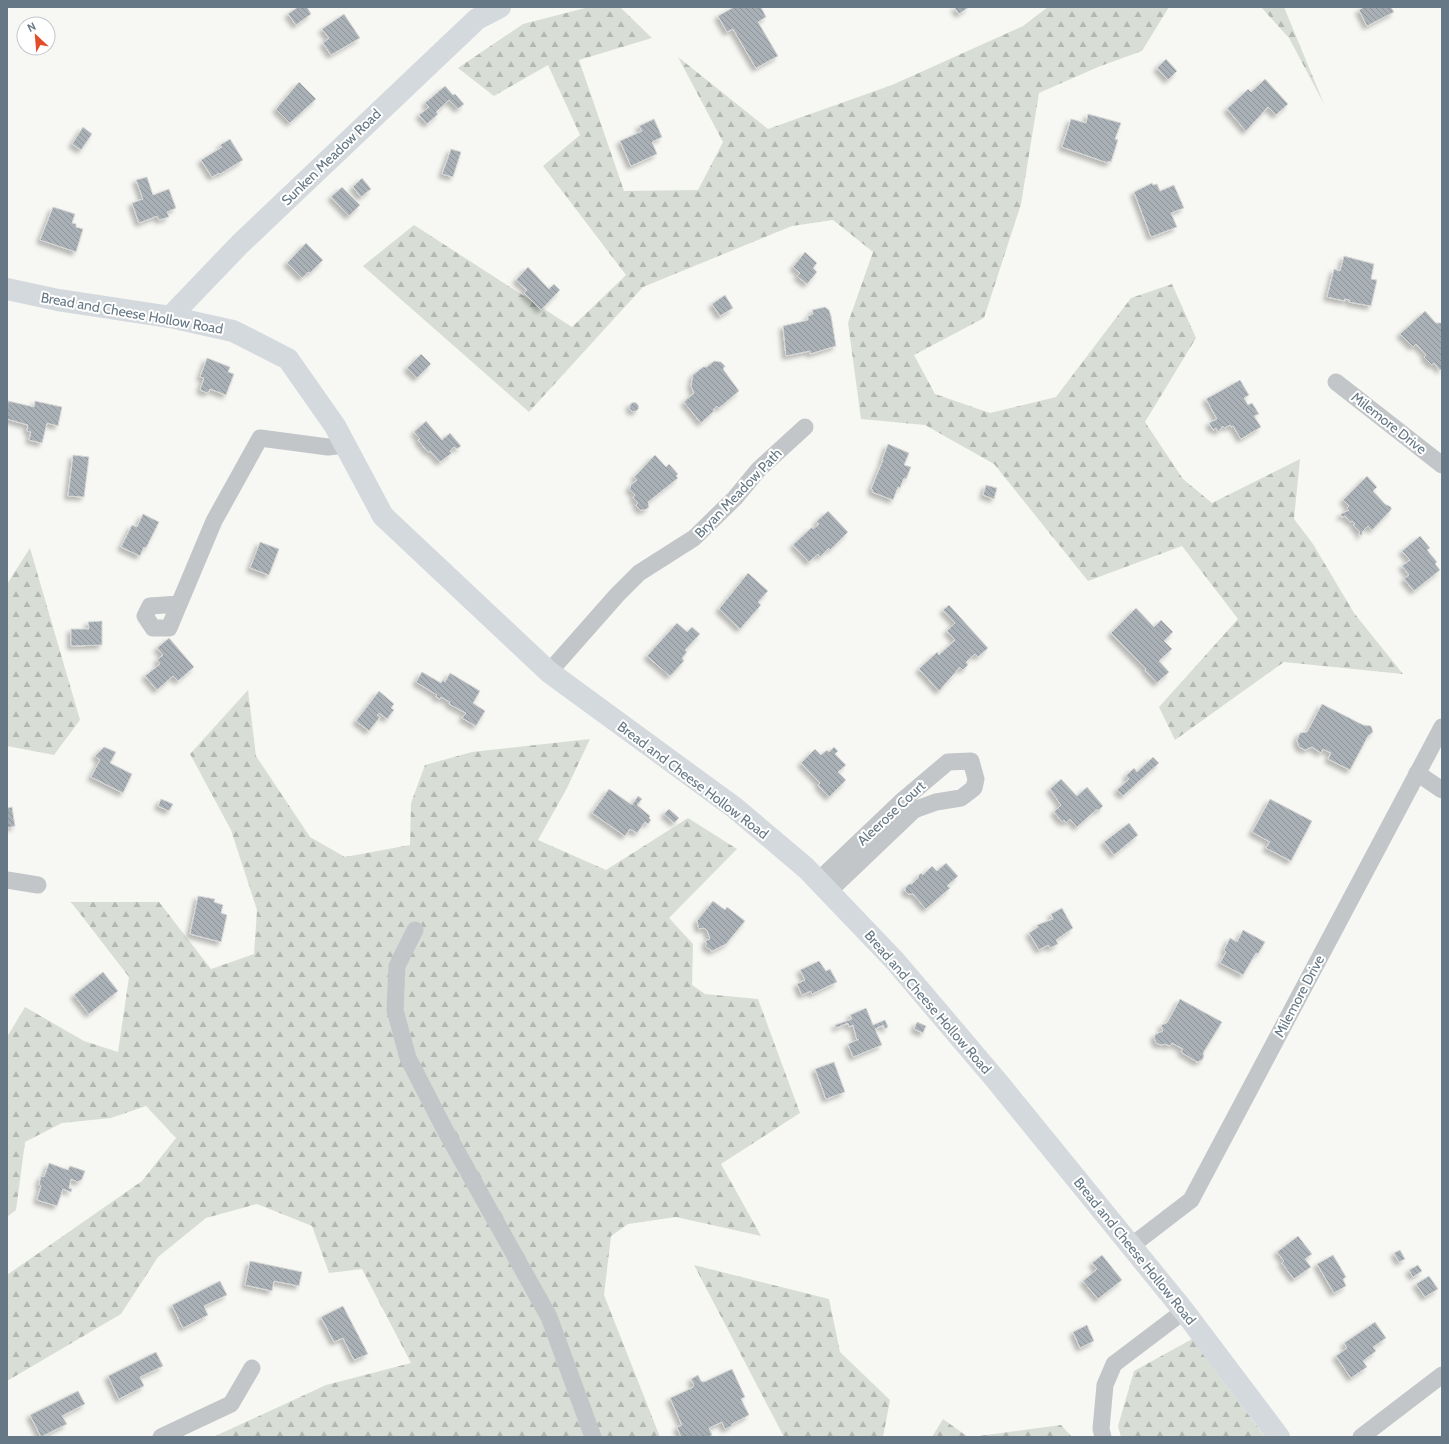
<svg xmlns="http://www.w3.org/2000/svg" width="1449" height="1444" font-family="Cabin,sans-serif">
<defs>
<pattern id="forest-firs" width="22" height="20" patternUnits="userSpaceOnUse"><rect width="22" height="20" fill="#d8ded5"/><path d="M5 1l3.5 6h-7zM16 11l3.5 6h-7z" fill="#b3b9b2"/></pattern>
<pattern id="building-back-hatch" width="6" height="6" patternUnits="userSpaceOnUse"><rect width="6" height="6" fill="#a9b1b7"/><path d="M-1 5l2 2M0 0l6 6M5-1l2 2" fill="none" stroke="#8d959a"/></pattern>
<filter id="shadow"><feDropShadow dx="-3.5" dy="3.5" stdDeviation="2" flood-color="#0004"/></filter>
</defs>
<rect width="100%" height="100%" fill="#f7f7f4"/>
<g fill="url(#forest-firs)">
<polygon points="589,7 620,7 652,38 579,60 624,191 698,190 723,142 678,57 768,129 892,85 1023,26 1048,7 1169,7 1142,51 1098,67 1039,93 1021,204 984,318 914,355 935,394 990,413 1056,397 1131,298 1172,284 1196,338 1145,422 1183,479 1212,503 1300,459 1294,519 1313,544 1354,613 1403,674 1284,662 1175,740 1159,707 1238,619 1182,546 1088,581 994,464 925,425 861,419 848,323 873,252 833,220 792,226 643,287 529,412 363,266 414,225 572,327 626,275 543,166 580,135 548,65 494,96 458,68 523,24"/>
<polygon points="1261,7 1284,7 1324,104 1289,38"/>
<polygon points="30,548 80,720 54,755 7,746 7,584"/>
<polygon points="248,690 256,756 310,837 345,857 410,845 411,803 425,765 472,752 590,739 567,788 538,840 606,870 688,818 737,849 669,918 693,944 692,985 705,994 758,999 800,1113 721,1164 761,1236 676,1217 628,1224 611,1236 604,1295 660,1437 213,1437 326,1385 411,1363 362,1269 329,1273 312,1226 257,1204 206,1218 158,1257 121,1314 7,1381 7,1275 142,1181 176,1138 146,1106 111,1118 62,1123 25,1142 16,1210 7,1217 7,1037 25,1007 84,1041 118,1052 129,977 71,902 159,902 211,969 254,954 257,910 231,830 190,754"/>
<polygon points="694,1265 829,1299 840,1352 890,1400 883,1437 784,1437"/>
<polygon points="1192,1339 1265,1437 1121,1437 1118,1426 1134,1371"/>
<polygon points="943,1419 968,1437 932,1437"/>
<polygon points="1061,1425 1072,1437 971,1437"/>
</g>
<g fill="url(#building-back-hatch)" stroke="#d8d8d6" filter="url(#shadow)">
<polygon points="298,7 307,7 311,14 296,25 288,14"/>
<polygon points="734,7 761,7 766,17 758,22 778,56 756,68 733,29 727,32 718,16"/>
<polygon points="954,7 969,7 959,14"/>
<polygon points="1391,7 1394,12 1367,26 1359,10 1364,7"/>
<polygon points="344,14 360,38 331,55 323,43 329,38 322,29"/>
<polygon points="1166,59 1177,71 1168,80 1157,68"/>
<polygon points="1265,79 1288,104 1276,115 1268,107 1246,131 1227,109 1248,89 1251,92"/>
<polygon points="299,82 316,99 290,123 276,109"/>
<polygon points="445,86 453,95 455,94 464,104 458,109 449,100 436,112 438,114 427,124 419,115 429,107 425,103"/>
<polygon points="1088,114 1121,123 1115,139 1118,140 1111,162 1108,161 1108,163 1062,147 1071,119 1086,123"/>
<polygon points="654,119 662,137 652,142 657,154 631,166 620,141 642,131 639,126"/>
<polygon points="83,127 92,134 81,150 72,144"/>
<polygon points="230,139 243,160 220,174 219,173 212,177 201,160 222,147 220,145"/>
<polygon points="451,149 461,152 453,177 442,174"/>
<polygon points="147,177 153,195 169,189 176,208 167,212 169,217 159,220 157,216 139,223 132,203 143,199 136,180"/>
<polygon points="362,178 371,189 361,197 353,187"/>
<polygon points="1152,183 1153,185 1157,184 1160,191 1174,185 1184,208 1171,213 1177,227 1151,237 1134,192"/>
<polygon points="342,187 360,205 349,216 331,197"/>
<polygon points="53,207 75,214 72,223 76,224 76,227 83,229 76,252 40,240"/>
<polygon points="306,243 323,260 310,273 308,272 302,278 287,263"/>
<polygon points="805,252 817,263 813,268 817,272 807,284 797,276 800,273 793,267"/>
<polygon points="1344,256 1374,264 1371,279 1377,280 1371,306 1349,302 1350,300 1344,299 1345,301 1327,297 1334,269 1340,271"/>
<polygon points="528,267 549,289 554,284 560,290 541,310 524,293 527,290 516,280"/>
<polygon points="725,295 733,308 720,316 712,304"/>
<polygon points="825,307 829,310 831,316 836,346 810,354 810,351 786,356 783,326 808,320 808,316 813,314 812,310"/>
<polygon points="1425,311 1436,323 1442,323 1442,369 1440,370 1434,363 1432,365 1424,357 1426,355 1416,344 1413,347 1400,334"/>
<polygon points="421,354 431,364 417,378 407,368"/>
<polygon points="207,358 230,367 228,372 234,374 226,395 210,389 208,393 200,390 204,378 200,377"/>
<polygon points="714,361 721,362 725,366 723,369 739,391 719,408 717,406 713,410 714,411 701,423 684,402 694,393 691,386 693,375 703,367 707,367"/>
<polygon points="1240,380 1249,395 1244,398 1248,405 1252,403 1259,414 1254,416 1261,427 1241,439 1233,426 1231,427 1230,425 1225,428 1223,426 1218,432 1216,428 1213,430 1209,423 1217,419 1206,399"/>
<polygon points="8,401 34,407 35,401 62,407 58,426 47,423 42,443 29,440 31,432 27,431 28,425 7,419"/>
<circle cx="634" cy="407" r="4.5"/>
<polygon points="426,421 442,440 450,433 461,446 457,449 454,447 450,451 452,453 440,462 430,451 428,452 418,440 420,439 414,432"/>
<polygon points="888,444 909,453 904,465 911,467 906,479 904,478 900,488 898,487 893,500 872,492 873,490 871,489 883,460 882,460"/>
<polygon points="73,455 89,457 84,497 68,496"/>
<polygon points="655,455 666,467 669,464 678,474 676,476 678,478 648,502 649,507 645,510 640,510 636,505 638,503 633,498 635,495 629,489 631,487 630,486 637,480 634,477"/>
<polygon points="1367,476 1377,487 1373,491 1385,504 1391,507 1391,510 1372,530 1368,526 1362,532 1362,535 1359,535 1360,532 1353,525 1355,524 1352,521 1350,522 1345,516 1341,517 1341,514 1349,510 1347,508 1349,506 1343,500"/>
<polygon points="986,485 997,488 994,499 983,495"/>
<polygon points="828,511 848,532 830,550 829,548 820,557 818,554 809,562 793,545 812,527 813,529 819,524 816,522"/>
<polygon points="143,514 159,522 146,548 144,547 140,556 121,547 132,525 137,527"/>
<polygon points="1420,536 1430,548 1427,550 1437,562 1435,564 1440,570 1414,591 1404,579 1409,575 1402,566 1410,560 1402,551"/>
<polygon points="260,542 279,549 269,575 250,568"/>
<polygon points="748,573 768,591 758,602 761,605 740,629 719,609"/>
<polygon points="949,605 988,648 978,657 975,654 966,662 968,665 963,670 960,667 939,691 919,669 937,652 939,655 955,640 947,631 955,623 943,610"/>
<polygon points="1136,608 1154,627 1161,620 1173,632 1164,641 1172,649 1159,661 1169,672 1157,683 1145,670 1146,669 1111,633"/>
<polygon points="102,621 102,645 71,646 71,629 89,629 88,622"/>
<polygon points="677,623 687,632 692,627 700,634 685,650 687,652 682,658 684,661 670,676 647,656"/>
<polygon points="169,638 194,667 178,681 173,676 157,690 145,676 160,664 157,660 163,655 157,648"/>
<polygon points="422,672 441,683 443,680 445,682 450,673 480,691 473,703 485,711 476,726 462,718 466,713 449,704 450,702 441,697 440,699 436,697 437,695 416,682"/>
<polygon points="379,691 394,704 391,708 394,710 387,719 379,713 377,715 380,717 369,731 356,721"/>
<polygon points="1322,704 1363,725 1371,726 1373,732 1368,736 1350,770 1328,759 1331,753 1323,749 1321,753 1312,747 1305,750 1299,747 1297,740 1300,733 1307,732"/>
<polygon points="104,747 116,752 110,763 132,774 123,793 91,777 100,760 95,756"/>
<polygon points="834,747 838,751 835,754 846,765 838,772 846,780 829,797 818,785 820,783 801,763 815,749 821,755 827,750 829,752"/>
<polygon points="1153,757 1159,763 1123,796 1117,790 1129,779 1126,776 1134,768 1137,772"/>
<polygon points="1061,779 1077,796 1087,787 1103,806 1098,811 1097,809 1077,827 1070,819 1066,823 1064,820 1062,822 1054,812 1061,805 1050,789"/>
<polygon points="609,789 632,805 638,796 642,799 637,805 650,816 649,818 651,820 648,824 645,822 637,833 630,829 625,836 592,813"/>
<polygon points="161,799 173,804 169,811 158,806"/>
<polygon points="1270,799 1312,821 1291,861 1266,848 1270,842 1252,832"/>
<polygon points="12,807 15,826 7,828 7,808"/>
<polygon points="669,809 679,818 674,823 664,814"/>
<polygon points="1129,823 1138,835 1114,855 1104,842"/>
<polygon points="946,863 958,876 947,886 950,888 926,909 913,894 908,894 905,891 906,887 909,884 912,884 919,877 918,876 921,873 923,875 932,866 937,871"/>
<polygon points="198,896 215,899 214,902 223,905 221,913 227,915 221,942 190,934"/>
<polygon points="713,901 725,910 727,907 745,921 726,944 712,951 705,946 707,944 705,941 710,939 707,930 704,928 699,929 697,921"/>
<polygon points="1062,908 1073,928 1056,940 1058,944 1050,948 1048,945 1039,950 1029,933 1038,927 1037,925 1053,919 1051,914"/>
<polygon points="1243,930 1265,942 1258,954 1256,953 1243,975 1220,963 1226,952 1224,950 1230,938 1237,942"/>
<polygon points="819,961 826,971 830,969 837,982 812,994 811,991 802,995 797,984 805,980 800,970"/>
<polygon points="103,972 118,991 89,1014 74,995"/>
<polygon points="1180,999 1222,1022 1203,1053 1204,1056 1202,1060 1197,1062 1181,1052 1183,1049 1172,1043 1170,1046 1165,1044 1161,1045 1156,1043 1154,1037 1156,1034 1163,1031 1161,1025 1167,1023"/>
<polygon points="866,1008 873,1025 885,1020 888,1027 885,1029 883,1025 875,1029 882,1045 853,1057 848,1044 859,1039 857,1040 853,1025 849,1027 848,1023 836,1028 835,1025 852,1019 850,1015"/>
<polygon points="917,1022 926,1026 923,1033 914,1029"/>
<polygon points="834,1062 845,1092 826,1099 815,1069"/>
<polygon points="49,1163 68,1170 70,1166 85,1171 82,1179 78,1182 71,1179 69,1188 72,1189 71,1192 63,1189 57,1206 37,1200 41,1186 39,1185 41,1176 44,1177"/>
<polygon points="1298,1236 1312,1254 1305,1259 1311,1267 1294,1279 1282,1263 1284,1261 1277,1252"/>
<polygon points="1400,1250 1405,1259 1399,1262 1394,1253"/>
<polygon points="1102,1255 1122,1280 1098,1299 1083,1281 1097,1269 1092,1263"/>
<polygon points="1333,1255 1346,1277 1343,1279 1346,1286 1334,1293 1317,1264"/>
<polygon points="250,1261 302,1272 299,1286 274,1281 272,1291 245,1285"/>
<polygon points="1418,1265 1422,1271 1413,1277 1409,1270"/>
<polygon points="1429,1276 1438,1289 1425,1297 1416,1284"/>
<polygon points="220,1281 227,1295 204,1306 208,1315 183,1328 172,1305"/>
<polygon points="343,1306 368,1354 354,1360 343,1338 334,1342 321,1317"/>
<polygon points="1375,1322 1386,1338 1373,1347 1376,1351 1363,1361 1367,1367 1351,1378 1336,1356 1347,1348 1344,1343"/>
<polygon points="1087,1325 1094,1341 1080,1348 1073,1332"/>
<polygon points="156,1352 163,1366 140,1377 144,1386 119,1399 108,1376"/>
<polygon points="732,1369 745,1397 741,1399 749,1415 732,1424 732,1426 725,1429 722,1422 709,1428 712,1435 708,1437 681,1437 677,1427 682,1425 670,1398 692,1388 694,1385 691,1379 698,1375 701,1381 704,1382"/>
<polygon points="78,1391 85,1404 62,1416 67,1424 41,1437 30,1415"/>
</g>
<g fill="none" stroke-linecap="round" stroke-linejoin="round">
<g stroke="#c2c6c9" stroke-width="17">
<polyline points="1336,382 1442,465"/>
<polyline points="179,604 150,606 145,616 153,628 169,628 214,521 260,438 328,447 345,445"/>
<polyline points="549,672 617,595 639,573 694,538 735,498 759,469 805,427"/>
<polyline points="1417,773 1442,790"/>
<polyline points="7,880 38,885"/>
<polyline points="819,880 903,800 948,762 971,761 976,779 974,788 961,798 936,802 914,810 829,891"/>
<polyline points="415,930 397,966 395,1010 408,1058 445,1130 549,1317 593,1437"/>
<polyline points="1131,1246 1191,1200 1442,727"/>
<polyline points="161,1437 231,1404 252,1368"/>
<polyline points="1103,1437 1101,1429 1105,1385 1114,1364 1184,1311"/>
<polyline points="1361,1437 1442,1375"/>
</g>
<g stroke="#d4d9dd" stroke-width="22">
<polyline points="7,289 58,300 170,317 233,331 288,359 335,426 383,516 549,672 735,808 806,868 895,961 996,1080 1184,1311 1279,1437"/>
<polyline points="170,317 240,244 477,19 500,7"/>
</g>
</g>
<g text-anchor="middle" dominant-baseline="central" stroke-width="4" stroke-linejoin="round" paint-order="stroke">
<g font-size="14" fill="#667885" stroke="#fff">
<text transform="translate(331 157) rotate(-44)">Sunken Meadow Road</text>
<text transform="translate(132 313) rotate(10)">Bread and Cheese Hollow Road</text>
<text transform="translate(1389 423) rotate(38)">Milemore Drive</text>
<text transform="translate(738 493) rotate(-46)">Bryan Meadow Path</text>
<text transform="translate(693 780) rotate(37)">Bread and Cheese Hollow Road</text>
<text transform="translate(891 813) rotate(-43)">Aleerose Court</text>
<text transform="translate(1299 996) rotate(-62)">Milemore Drive</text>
<text transform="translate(928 1002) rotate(49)">Bread and Cheese Hollow Road</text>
<text transform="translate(1135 1251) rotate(51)">Bread and Cheese Hollow Road</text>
</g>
</g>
<rect width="1449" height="1444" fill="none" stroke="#667885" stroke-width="16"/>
<g transform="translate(36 36) rotate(334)"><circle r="19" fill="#ffffff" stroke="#c2c9ce"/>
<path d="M0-3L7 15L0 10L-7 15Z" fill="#e24c28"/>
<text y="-6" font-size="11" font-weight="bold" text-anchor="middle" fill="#667885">N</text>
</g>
</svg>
